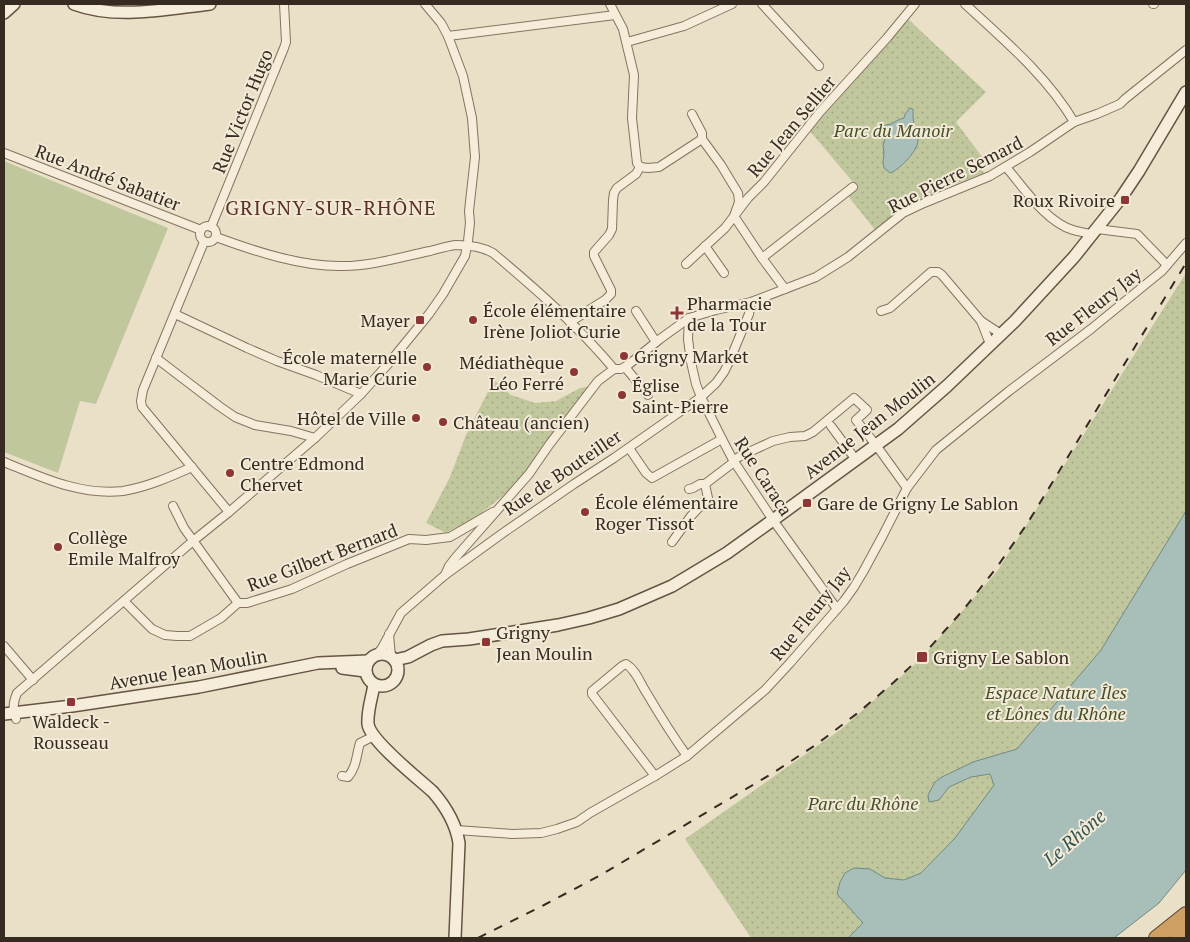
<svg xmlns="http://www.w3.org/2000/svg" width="1190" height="942" font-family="'PT Serif',serif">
<defs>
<pattern id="park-dots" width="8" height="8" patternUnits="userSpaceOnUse" patternTransform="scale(1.25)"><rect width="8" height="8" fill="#c1c79d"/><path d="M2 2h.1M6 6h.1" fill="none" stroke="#a6ab87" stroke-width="1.8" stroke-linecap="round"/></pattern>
</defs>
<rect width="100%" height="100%" fill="#eae0c8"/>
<g fill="url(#park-dots)">
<polygon points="908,19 986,92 956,122 986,162 980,166 984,173 950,186 909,205 875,230 848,196 857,187 809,130 831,103"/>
<polygon points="1186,273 1186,762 987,938 751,938 685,839 840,730 921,659 998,570"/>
<polygon points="494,380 511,395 535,403 556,401 580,388 592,386 517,484 494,503 472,520 446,533 426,523 450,477 466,435"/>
</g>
<polygon fill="#c1c79d" points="4,161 168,228 96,404 80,401 58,473 4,452"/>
<g fill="#a8beb8" stroke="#708c85">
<path d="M910,108L913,109C913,115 913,119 914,125C915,130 919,135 918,141C917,152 899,170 890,173L884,168L883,162L884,152L883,146L886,135H885L883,139L880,133L881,126C884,125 888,125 891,124C895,122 899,119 904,118L905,114Z"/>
<polygon points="1186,511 1186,870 1159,903 1114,938 848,938 863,923 837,894 840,882 845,873 854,868 870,869 885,878 904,880 921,873 955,838 994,785 990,774 971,777 949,787 939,800 929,802 928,795 935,782 942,777 973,762 1017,749 1101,650"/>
</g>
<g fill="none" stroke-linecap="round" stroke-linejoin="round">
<g stroke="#84735f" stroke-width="10">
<g id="street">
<polyline points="610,4 623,29 634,75 632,118 637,163 640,167"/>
<polyline points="762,4 819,66"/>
<path d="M965,4C1004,40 1047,76 1074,122"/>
<polyline points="1153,4 1154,4"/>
<polyline points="448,36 615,15"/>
<polyline points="627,42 684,26 732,4"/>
<polyline points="692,114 702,133 702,139"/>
<polyline points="4,153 201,230"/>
<polyline points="640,167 648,168 659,167 702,139 721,165 738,193 739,202 734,216 762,258 785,289"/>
<path d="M1006,167C1024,188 1046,222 1073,230C1080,232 1086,233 1092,234"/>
<circle cx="208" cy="234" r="8"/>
<polyline points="211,227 284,48 286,42 284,4"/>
<polyline points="1097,229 1137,234 1167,265"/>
<path d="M216,237C254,251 302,267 343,266C372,266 401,257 430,251C438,249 447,246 456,245C468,245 483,247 493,253C536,289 578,326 614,369"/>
<polyline points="204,242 143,390 141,401 142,407 229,512"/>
<polyline points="705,246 724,273"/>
<polyline points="762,258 853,187"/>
<polyline points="686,264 725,228 748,198 764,182 820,112 887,38 915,4"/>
<polyline points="636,311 656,342"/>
<polyline points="881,311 890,308 931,272 938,272 942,275 981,321 990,344"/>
<polyline points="175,314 247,348 277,361 316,375 361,394"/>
<polyline points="689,318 688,339 691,362 696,384 701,397 722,439 733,460 773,520 837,609"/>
<polyline points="981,321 1001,334"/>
<polyline points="570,322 605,300 611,294 611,290 594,256 594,252 609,235 612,229 613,200 614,193 617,188 636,174 640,167"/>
<polyline points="156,358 219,406 235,417 255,425 291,431 315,438"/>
<polyline points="625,367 648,395"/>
<polyline points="831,426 856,460"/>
<polyline points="629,448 646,473 652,478 722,439"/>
<polyline points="733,460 749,452 773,441 790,437 805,436 813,432 854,398 867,410 856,420 876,445 907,488"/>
<path d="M4,462C41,477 81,496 123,491C147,487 170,477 192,467"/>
<polyline points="689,489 693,488 700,484 705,484"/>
<polyline points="173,506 184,528 238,603"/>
<polyline points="672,542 691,516 708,498 705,484 734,462"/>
<polyline points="445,575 449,566 456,557 529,474 549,445 598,381 614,369 621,369 628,365 660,339 689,318 716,310 751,302 816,277 848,257 903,213 924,203 990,176 1030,152 1074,122 1097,114 1120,104 1125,99 1186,50"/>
<polyline points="124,601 152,629 165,635 177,636 190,636 221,618 238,603 247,603 292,589 347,564 409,539 426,540 450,537 493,512"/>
<polyline points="389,634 391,657"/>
<polyline points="4,646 33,680"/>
<polyline points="377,654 382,648 401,613 445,575 503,533 574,484 614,458 701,397 716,383 724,372 729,362 749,314 751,302"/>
<path d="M16,719C12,710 13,702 17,693L193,541L229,512L315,438L361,394L389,363L429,314L443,294L465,256L468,241L470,223L469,211L475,157L472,118L463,76L448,36L441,23L425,4"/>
<path d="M342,776L348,777C357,766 356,756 360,743L374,736"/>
<path d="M655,776L592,694V691L622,666L626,664C636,670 640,683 646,692C659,714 672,735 687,756"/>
<polyline points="456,830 512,834 541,833 557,829 577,822 590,813 655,776 687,756 765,690 790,663 844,601 854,587 863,572 882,537 907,488 936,450 1009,391 1091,329 1162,271 1186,243"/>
</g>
</g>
<g stroke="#655442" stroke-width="14">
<g id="secondary">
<path d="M74,4C117,20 166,9 210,4"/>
<polyline points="4,13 14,4"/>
<circle cx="382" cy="670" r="16"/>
<polyline points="395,660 408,657 431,645 442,641 469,639 558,625 589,618 619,609 672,586 727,553 773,520 898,429 947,386 1015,321 1074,257 1121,198 1139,171 1186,92"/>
<polyline points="342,668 365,671"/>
<path d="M374,685C372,697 367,711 368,724C370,741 419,779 433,792C446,807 456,824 459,843L455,938"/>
<polyline points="4,714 72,706 199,687 318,663 368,661"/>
</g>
</g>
<g stroke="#524133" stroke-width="16">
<g id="highway">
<polyline points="1156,938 1186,914"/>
<polyline points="1176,938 1186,931"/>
</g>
</g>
<use href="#street" stroke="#f5edda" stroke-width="8"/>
<use href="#secondary" stroke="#f5edda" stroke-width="11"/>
<use href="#highway" stroke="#cfa063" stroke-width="14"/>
<polyline stroke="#362b21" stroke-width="2" stroke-dasharray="9 9" stroke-linecap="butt" points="478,938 544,905 599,876 773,773 817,744 859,712 894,682 925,653 964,609 997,567 1027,524 1186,263"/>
</g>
<g fill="#8c3636" stroke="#f2ead7" stroke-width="2">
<rect x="1120" y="195" width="10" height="10" rx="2.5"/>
<path d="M674.5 305.5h5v5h5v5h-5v5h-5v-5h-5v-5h5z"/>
<rect x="415" y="315" width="10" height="10" rx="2.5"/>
<circle cx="473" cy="320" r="5"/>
<circle cx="624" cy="356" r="5"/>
<circle cx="427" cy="367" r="5"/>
<circle cx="574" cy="372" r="5"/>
<circle cx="622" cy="395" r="5"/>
<circle cx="416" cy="418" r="5"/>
<circle cx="443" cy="422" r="5"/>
<circle cx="230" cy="473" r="5"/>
<rect x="802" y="498" width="10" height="10" rx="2.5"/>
<circle cx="585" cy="512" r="5"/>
<circle cx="58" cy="547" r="5"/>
<rect x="481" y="637" width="10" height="10" rx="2.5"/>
<rect x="916" y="651" width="12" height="12" rx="2.5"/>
<rect x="66" y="697" width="10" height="10" rx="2.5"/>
</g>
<g text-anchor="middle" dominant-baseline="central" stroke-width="4" stroke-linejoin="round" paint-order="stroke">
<g font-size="18" fill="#362b21" stroke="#f2ead7">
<text transform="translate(242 111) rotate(-68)">Rue Victor Hugo</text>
<text transform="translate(791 126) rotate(-50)">Rue Jean Sellier</text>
<text transform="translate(955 174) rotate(-27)">Rue Pierre Semard</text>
<text transform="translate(108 177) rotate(21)">Rue André Sabatier</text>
<text transform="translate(1093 306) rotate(-38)">Rue Fleury Jay</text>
<text transform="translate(869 425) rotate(-38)">Avenue Jean Moulin</text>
<text transform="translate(562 472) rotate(-34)">Rue de Bouteiller</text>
<text transform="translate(764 476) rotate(57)">Rue Caraca</text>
<text transform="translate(322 557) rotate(-21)">Rue Gilbert Bernard</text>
<text transform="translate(810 613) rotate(-51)">Rue Fleury Jay</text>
<text transform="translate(188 669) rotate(-10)">Avenue Jean Moulin</text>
</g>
<g font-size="18" font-style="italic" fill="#46502a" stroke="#f2ead7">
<text x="893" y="130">Parc du Manoir</text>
<text x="1056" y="692">Espace Nature Îles<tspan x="1056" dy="21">et Lônes du Rhône</tspan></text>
<text x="863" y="803">Parc du Rhône</text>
</g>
<g font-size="18" fill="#362b21" stroke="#f2ead7" text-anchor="start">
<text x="1115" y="200" text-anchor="end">Roux Rivoire</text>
<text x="687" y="303">Pharmacie<tspan x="687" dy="21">de la Tour</tspan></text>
<text x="483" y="310">École élémentaire<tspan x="483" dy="21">Irène Joliot Curie</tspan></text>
<text x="410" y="320" text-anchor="end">Mayer</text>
<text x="634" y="356">Grigny Market</text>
<text x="417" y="357" text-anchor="end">École maternelle<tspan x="417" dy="21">Marie Curie</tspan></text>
<text x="564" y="362" text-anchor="end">Médiathèque<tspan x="564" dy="21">Léo Ferré</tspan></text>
<text x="632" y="385">Église<tspan x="632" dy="21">Saint-Pierre</tspan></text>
<text x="406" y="418" text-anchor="end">Hôtel de Ville</text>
<text x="453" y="422">Château (ancien)</text>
<text x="240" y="463">Centre Edmond<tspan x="240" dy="21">Chervet</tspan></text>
<text x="595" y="502">École élémentaire<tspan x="595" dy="21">Roger Tissot</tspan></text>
<text x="817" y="503">Gare de Grigny Le Sablon</text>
<text x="68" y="537">Collège<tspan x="68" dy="21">Emile Malfroy</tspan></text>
<text x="496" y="632">Grigny<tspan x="496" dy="21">Jean Moulin</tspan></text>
<text x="933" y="657">Grigny Le Sablon</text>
<text x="71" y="721" text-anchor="middle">Waldeck -<tspan x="71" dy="21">Rousseau</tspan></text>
</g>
<g font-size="19" font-style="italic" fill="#325452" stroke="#f2ead7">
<text transform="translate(1074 837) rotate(-41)">Le Rhône</text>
</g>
<g font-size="20" letter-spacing="1" fill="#5d3125" stroke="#f2ead7">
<text x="331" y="207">GRIGNY-SUR-RHÔNE</text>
</g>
</g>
<rect width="1190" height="942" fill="none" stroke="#362b21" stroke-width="10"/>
</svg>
